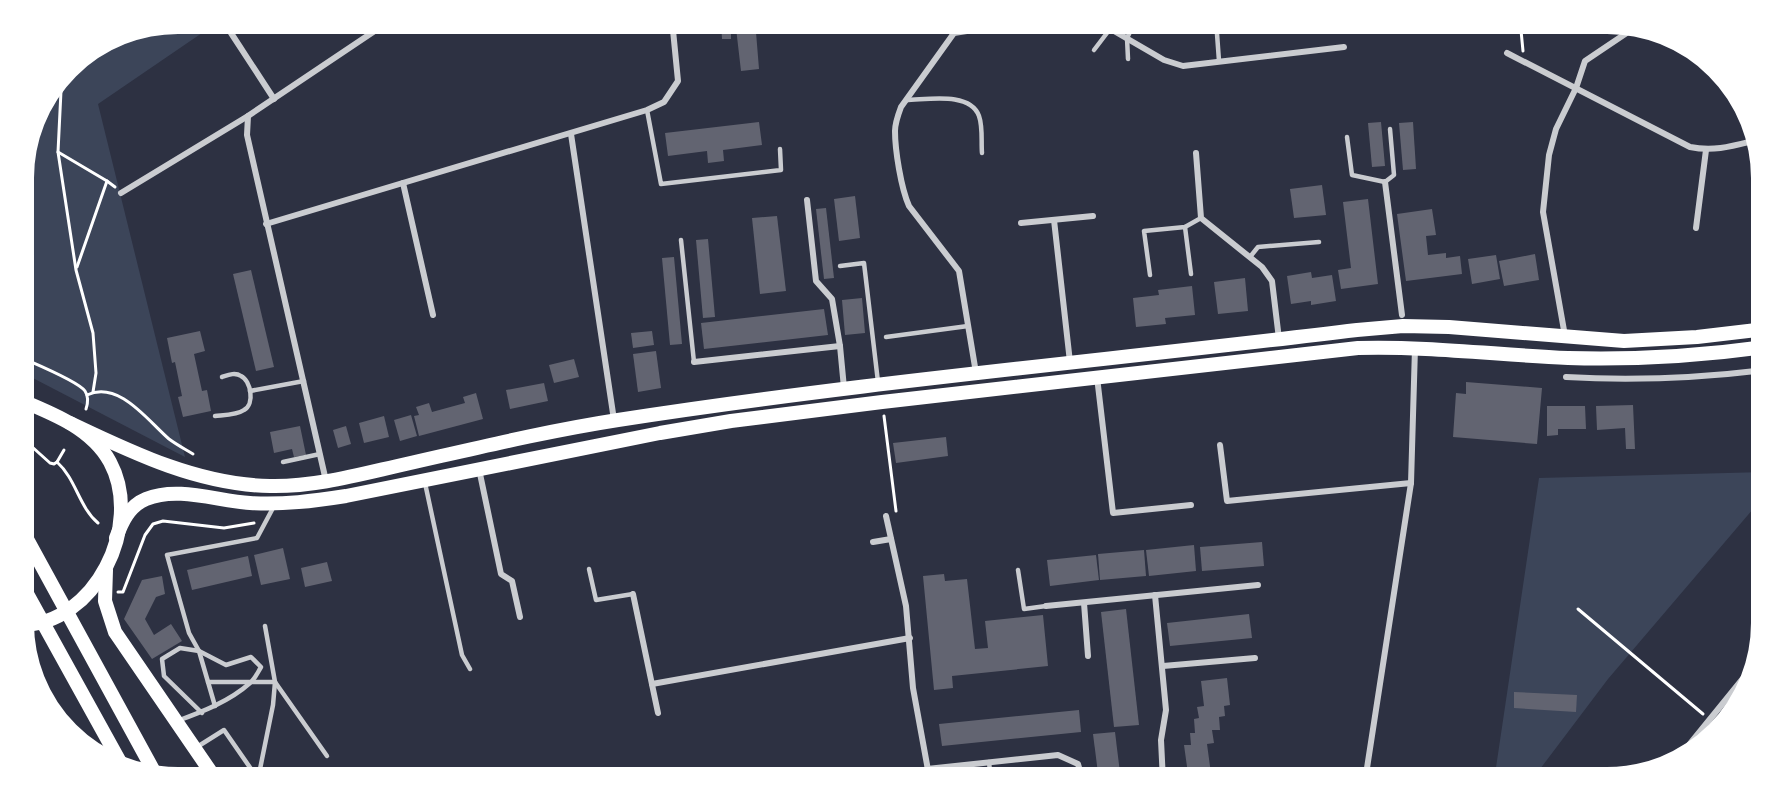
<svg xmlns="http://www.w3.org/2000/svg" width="1785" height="801" font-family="Ubuntu,sans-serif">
<rect width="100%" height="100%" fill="#2d3142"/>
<g fill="#3c4559">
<polygon points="178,20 221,20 98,104 185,457 27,375 20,362 20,167 36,108 73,59 118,31"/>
<polygon points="1765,472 1765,495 1608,679 1531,781 1494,781 1539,478"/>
</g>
<g fill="#626471">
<polygon points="714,20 755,20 759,69 741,71 736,28 731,29 731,39 722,39 721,22 714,22"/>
<polygon points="759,122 762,145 723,150 724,161 708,163 707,151 668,156 665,133"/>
<polygon points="1381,122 1385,166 1372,167 1368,123"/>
<polygon points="1413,122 1416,169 1403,170 1399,123"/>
<polygon points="1322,185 1326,215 1294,218 1290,189"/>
<polygon points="855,196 860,238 839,241 834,199"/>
<polygon points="1368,199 1378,284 1341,289 1338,270 1351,268 1343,202"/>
<polygon points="826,208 834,278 824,279 816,209"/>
<polygon points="1432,209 1436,235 1426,236 1428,255 1446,253 1446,258 1460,256 1462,274 1406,281 1397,214"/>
<polygon points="777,216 786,291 760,294 752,218"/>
<polygon points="708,239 715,317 703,318 696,240"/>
<polygon points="1535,254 1539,280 1504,286 1499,261"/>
<polygon points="1496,255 1500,279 1472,284 1468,259"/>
<polygon points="674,257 682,344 670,345 662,258"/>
<polygon points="251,270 274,367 256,371 233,274"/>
<polygon points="1311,272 1312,278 1332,275 1336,301 1311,305 1311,301 1291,304 1287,276"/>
<polygon points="1245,278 1248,311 1218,314 1214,282"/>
<polygon points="1192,286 1195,315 1165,318 1166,324 1136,327 1133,298 1159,295 1158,290"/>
<polygon points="862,298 865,333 845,335 842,300"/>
<polygon points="824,309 828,335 704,349 701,323"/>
<polygon points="200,331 205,351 194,354 202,391 207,390 211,411 183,417 178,397 182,396 175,362 172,363 167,338"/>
<polygon points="652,331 654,345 633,348 631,333"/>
<polygon points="656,351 661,388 638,392 633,354"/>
<polygon points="574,359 579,377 554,383 549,365"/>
<polygon points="1466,382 1542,388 1537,444 1453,437 1456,393 1466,394"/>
<polygon points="544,383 548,401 510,409 506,390"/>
<polygon points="476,393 483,419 419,436 414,416 419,415 416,407 429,403 432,412 465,403 463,397"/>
<polygon points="1633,405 1635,449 1626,449 1625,428 1597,430 1596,406"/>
<polygon points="1547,406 1585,406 1586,429 1558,429 1558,435 1547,436"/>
<polygon points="411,415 417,436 400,441 394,420"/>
<polygon points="384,416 389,437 364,443 359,423"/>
<polygon points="300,426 306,455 294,457 292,449 274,453 270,432"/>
<polygon points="346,426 351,444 338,448 333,430"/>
<polygon points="946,437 948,456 896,463 893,443"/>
<polygon points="1262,542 1264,566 1202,571 1200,547"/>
<polygon points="1194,545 1196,571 1149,576 1146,550"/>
<polygon points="283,548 290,579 261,585 254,555"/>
<polygon points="1144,550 1146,576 1100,580 1098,554"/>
<polygon points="1096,555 1099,580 1050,586 1047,560"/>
<polygon points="248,556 252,576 192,590 187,570"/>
<polygon points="327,562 332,581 305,587 301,568"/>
<polygon points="944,574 945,581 967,579 975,649 988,648 985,621 1043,615 1048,666 952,676 953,688 934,690 923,576"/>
<polygon points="162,576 165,594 156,597 145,619 154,635 171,624 182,641 152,659 124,619 142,580"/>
<polygon points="1126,609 1139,725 1114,727 1101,612"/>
<polygon points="1249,614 1252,638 1170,646 1167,623"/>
<polygon points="1227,678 1230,705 1224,706 1225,716 1219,717 1220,730 1212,730 1214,743 1207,744 1212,781 1189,781 1184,745 1191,745 1190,733 1195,733 1194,719 1199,718 1197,707 1204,706 1201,681"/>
<polygon points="1514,692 1577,695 1576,712 1514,708"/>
<polygon points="1079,710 1081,732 942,746 939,724"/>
<polygon points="1115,732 1121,781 1099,781 1093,734"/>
<polygon points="1008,774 1009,781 997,781 997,775"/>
</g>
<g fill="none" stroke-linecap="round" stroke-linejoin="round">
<g stroke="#fff" stroke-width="3">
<polyline points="1520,20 1523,51"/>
<polyline points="71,62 116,36 121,31"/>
<polyline points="64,72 61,91 58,152 76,270 93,333 96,373 93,392"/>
<polyline points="48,92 61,91"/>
<polyline points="58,152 107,181 115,187"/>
<polyline points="77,267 107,181"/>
<path d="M20,357C33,363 78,381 85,391C89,397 88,403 86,409"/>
<path d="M87,395C119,380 148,421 169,439C177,445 185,449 193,454"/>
<polyline points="884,416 896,511"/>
<path d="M20,436L50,463L54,464L57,462C76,479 79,507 98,523"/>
<polyline points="57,462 64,450"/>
<polyline points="118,592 123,592 145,535 153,524 163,521 224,528 254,523"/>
<polyline points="1578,609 1703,714"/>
</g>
<g stroke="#caccd0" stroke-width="4.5">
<polyline points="1216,20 1219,61"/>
<polyline points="1094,50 1110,29"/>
<polyline points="1128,59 1127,38 1136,20"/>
<path d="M906,100C926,100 970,91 979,116C983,127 981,142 982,153"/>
<polyline points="647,110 661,184 781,170 780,149"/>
<polyline points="1347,137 1352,175 1385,182 1394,175 1390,129"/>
<polyline points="1185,227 1191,274"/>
<polyline points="681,240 694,362"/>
<polyline points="1250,257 1258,247 1319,242"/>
<polyline points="840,266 864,263 878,382"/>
<polyline points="1150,275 1144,231 1185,227 1201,218"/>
<polyline points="886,337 968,326"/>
<polyline points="250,391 304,381"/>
<path d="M215,416C224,415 237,415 244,410C255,404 251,381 241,376C235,372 228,375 222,377"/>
<polyline points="283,462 320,454"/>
<polyline points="425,483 462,655 470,669"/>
<polyline points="589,569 596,600 633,594"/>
<polyline points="1018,570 1024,609 1046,606"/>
<polyline points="208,682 275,682"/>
<polyline points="275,682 327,756"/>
<polyline points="215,706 199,651 189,633 167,555 257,538 273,508"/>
<path d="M177,721C202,712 230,701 250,683C255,679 258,672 261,667L251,657L226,665L199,651L180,648L162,659L164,676L202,713"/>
<polyline points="197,747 224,730 258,779 255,781"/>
<polyline points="989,762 991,781"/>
<polyline points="258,779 273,705 275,682 265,626"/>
</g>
<g stroke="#caccd0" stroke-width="6">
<polyline points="947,20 954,33"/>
<polyline points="1091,20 1102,24 1164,60 1183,66 1344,47"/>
<polyline points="231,33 274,99"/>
<path d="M1507,53L1690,147C1714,152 1733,146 1757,140"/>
<polyline points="571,134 614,420"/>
<polyline points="1196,153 1201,218 1262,267 1272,281 1279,339"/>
<polyline points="1385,182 1402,315"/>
<polyline points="403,183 433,315"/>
<polyline points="121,193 248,116"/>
<polyline points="807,200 816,281 832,299 840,346 844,388"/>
<polyline points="1054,220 1070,362"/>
<polyline points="1021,223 1093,216"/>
<polyline points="266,224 647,110 664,102 678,81 672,20"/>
<polyline points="1696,228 1706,150"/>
<polyline points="1565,336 1543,212 1549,155 1556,129 1576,88 1585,61 1637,26"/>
<polyline points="694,362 840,346"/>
<path d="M976,373L959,271L909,206C901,188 895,150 895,131C895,123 898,115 901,107L954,33L1036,20"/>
<polyline points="1097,377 1113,513 1191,505"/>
<path d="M1566,377C1632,381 1699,378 1765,370"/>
<polyline points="1220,445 1227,501 1411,483"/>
<polyline points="479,469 501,574 512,581 520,617"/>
<polyline points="326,481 247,135 248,116 391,20"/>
<polyline points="886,516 906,606 913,688 930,781"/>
<polyline points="873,542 891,539"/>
<polyline points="633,594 658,713"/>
<polyline points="1155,595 1166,710 1161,740 1163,781"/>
<polyline points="1084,603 1088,656"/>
<polyline points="1046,606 1258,585"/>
<polyline points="1163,666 1255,658"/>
<polyline points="652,684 910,638"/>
<polyline points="1676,761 1758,660"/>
<polyline points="927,769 1058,755 1078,764 1083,781"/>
<polyline points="1365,781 1411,483 1415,348"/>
</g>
<g stroke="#fff" stroke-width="14">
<path d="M20,400C54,414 92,429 110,462C144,525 95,625 21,625"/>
<path d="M70,423C133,453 199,485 270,486C316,487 361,474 406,464C477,448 547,431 618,420C863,382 1111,360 1357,330L1403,326L1449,327L1624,341L1697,337L1765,329"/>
<polyline points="21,528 157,777"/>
<path d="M116,538C122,522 129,506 146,499C178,486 217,501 250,503C283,505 314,501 346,496L660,433L731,421L882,402L1358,348C1428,346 1498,355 1568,358C1634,360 1699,356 1765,347"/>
<polyline points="106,570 105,601 115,632 217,781"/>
<polyline points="21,583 125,771"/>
</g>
</g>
<path d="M0 0H1785V801H0ZM178 30H1607A148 148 0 0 1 1755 178V623A148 148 0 0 1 1607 771H178A148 148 0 0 1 30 623V178A148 148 0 0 1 178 30Z" fill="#fff" fill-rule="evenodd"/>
<path fill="none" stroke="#fff" stroke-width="8" d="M178 30H1607A148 148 0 0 1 1755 178V623A148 148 0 0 1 1607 771H178A148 148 0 0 1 30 623V178A148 148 0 0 1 178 30Z"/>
</svg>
